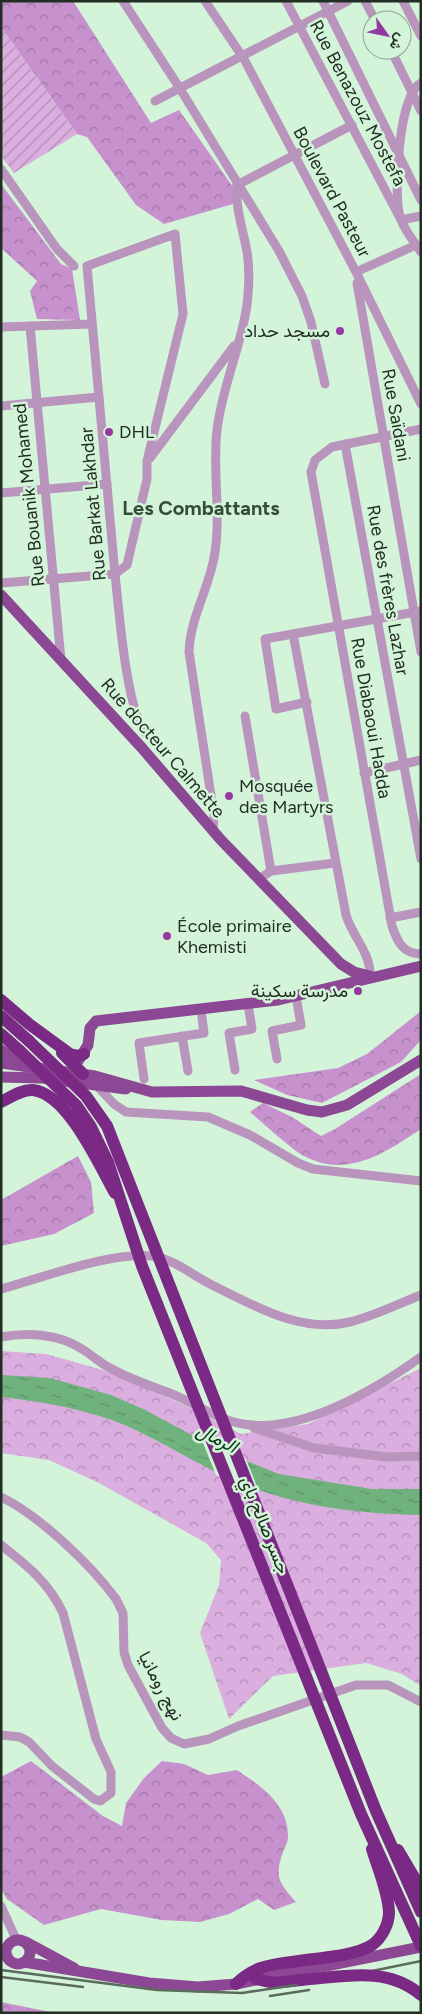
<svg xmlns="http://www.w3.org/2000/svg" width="422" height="2014" font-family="Figtree,Vazirmatn,sans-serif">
<defs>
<pattern id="forest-crowns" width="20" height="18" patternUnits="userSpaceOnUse" patternTransform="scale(1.25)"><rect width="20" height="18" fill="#c691cc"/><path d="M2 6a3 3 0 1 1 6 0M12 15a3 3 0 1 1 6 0" fill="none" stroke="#a077a5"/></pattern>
<pattern id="park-crowns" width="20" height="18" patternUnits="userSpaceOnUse" patternTransform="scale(1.25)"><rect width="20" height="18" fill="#daaedf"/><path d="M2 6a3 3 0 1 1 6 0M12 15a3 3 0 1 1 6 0" fill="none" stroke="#b08eb5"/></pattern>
<pattern id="garden-furrows" width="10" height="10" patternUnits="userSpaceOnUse" patternTransform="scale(1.25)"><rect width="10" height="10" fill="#daaedf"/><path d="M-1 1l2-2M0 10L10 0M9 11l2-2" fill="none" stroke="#b08eb5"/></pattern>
<pattern id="water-ripples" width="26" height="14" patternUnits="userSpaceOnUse" patternTransform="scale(1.25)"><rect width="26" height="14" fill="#70b27e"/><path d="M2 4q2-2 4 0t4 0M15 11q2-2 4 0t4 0" fill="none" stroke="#5c9167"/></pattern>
</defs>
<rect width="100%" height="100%" fill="#d4f4d9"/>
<g fill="url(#forest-crowns)">
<polygon points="1,1 73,1 151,123 179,110 233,187 233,204 164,224 136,205 87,137 77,134 1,27"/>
<polygon points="1,184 61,264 72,269 80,320 37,319 30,291 37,281 1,248"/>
<polygon points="421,1011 421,1040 401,1062 322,1103 287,1095 254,1080 338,1068 367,1054"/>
<path d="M421,1074V1129C385,1153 347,1179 304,1156C290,1148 264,1124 250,1112L263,1103L292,1117L321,1136L335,1129Z"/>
<polygon points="78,1156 91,1182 94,1213 54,1234 1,1246 1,1200"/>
<path d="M31,1761L103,1816L122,1826L126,1803L144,1778L162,1761L184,1764L208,1775L237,1770C261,1786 289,1805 288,1837C288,1842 285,1847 283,1852C274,1878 279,1882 296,1902L274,1910L258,1899L229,1914L200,1922L162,1920L101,1909L44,1925L7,1899L1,1889V1777Z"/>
<polygon points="1,2002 55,2013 1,2013"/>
</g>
<polygon fill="url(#park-crowns)" points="1,1351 46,1354 103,1370 185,1405 241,1434 308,1424 421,1368 421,1686 402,1674 366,1663 273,1676 229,1719 200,1633 219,1585 221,1560 206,1543 99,1483 49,1460 1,1453"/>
<polygon fill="url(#garden-furrows)" points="1,27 77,134 14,173 1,156"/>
<path fill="url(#water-ripples)" d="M1,1375L50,1378L111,1395L143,1409L222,1451L279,1474L372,1489H421V1515C363,1514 307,1508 253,1488C208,1472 170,1445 127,1426C87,1409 44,1402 1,1397Z"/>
<polygon fill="#d4f4d9" points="201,1438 246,1459 260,1494 216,1475"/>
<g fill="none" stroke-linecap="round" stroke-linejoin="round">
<g stroke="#b994bd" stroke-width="9">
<polyline points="123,1 179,87 279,251 302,296 311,322 325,384"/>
<polyline points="205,1 244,59 356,272 421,404"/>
<polyline points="286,1 401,220 421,216"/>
<polyline points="323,1 421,200"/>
<polyline points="365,1 375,20"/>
<polyline points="403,1 421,36"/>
<polyline points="391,50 421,111"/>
<path d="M421,83C399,94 394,188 399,212C401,226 413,240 421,252"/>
<polyline points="155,101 348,1"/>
<polyline points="1,169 57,249 74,266"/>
<polyline points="237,185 352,125"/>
<polyline points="356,272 416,245"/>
<polyline points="357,283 421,652"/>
<polyline points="30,326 61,660"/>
<polyline points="1,327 92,324"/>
<polyline points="1,406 99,397"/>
<path d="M421,429L332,447L315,460L311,472L392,926C397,941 403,954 421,954"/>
<polyline points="345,444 421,859"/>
<polyline points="150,458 234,346"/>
<polyline points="1,493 107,484"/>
<path d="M1,583L115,574L127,565L147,479V461L183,314L175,234L87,266L115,574C119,609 126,712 147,735"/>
<path d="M293,634L346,915C352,936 371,953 370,976"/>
<polyline points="307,702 276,709 265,639 421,611"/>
<polyline points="245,716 271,871"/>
<polyline points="364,773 421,760"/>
<path d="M213,831L214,815L189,652C190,619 208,590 214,558C222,515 212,472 217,430C222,387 241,347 247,305C249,287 250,269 247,252C243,229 235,208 237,185"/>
<polyline points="259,879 271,871 335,863"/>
<polyline points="390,918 421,912"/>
<polyline points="182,1036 188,1071"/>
<polyline points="277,1059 272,1031 301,1025 296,996"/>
<polyline points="235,1070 229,1033 252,1029 248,1004"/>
<polyline points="144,1079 139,1043 204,1033 201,1010"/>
<polyline points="96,1085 114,1104 126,1112 208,1117 250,1135 298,1163 313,1169 421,1181"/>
<path d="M1,1289C42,1278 112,1251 152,1256C174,1259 192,1275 210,1284C253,1305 300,1334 350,1322C374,1316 398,1304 421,1295"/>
<path d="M1,1337C28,1332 59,1334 82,1349C92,1355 100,1363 110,1368C131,1380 155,1387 177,1396C199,1406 219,1420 243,1424C301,1434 375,1390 421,1357"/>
<polyline points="254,1428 314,1448 387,1457 421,1456"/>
<path d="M1,1497C39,1515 91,1565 116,1599L123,1613L124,1652L128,1665L162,1728L171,1738L184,1744L209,1739L238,1726L356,1685H388L421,1702"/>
<path d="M1,1545C27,1565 49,1583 63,1613L96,1739L111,1772V1793L100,1801L94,1799L52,1766L29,1742L20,1737L1,1735"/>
<polyline points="1,1906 16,1939"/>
</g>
<g stroke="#8c4894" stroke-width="11">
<polyline points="1,595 142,748 221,840 341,964 354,972 370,976"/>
<polyline points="1,1050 24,1066"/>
<polyline points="78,1061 88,1045 90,1028 96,1021 278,1000 421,966"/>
<polyline points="1,1063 95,1076 152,1092 241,1091 307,1110 322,1112 347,1105 421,1060"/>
<polyline points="1,1077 42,1078 126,1089"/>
<circle cx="18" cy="1952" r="12"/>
<polyline points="26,1942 74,1968"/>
<polyline points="24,1962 149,1983 198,1987 236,1984 421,1947"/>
</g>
<g stroke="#7a2985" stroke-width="12">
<polyline points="1,1000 29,1024 70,1054 78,1056 84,1054"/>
<polyline points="1,1016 29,1041"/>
<polyline points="1,1034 20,1051"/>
<polyline points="62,1053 83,1074"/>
<path d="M1,1102C11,1097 22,1089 33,1090C68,1094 99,1165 115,1193"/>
<polyline points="398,1850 421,1889"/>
<polyline points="256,1979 274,1983 301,1980"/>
<path d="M236,1984C242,1978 249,1973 258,1969C288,1958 350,1960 372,1945C382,1938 389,1924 389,1912C388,1891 378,1869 372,1849"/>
</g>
<g stroke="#5a6c5d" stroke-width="2.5">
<polyline points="1,1970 157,1990 242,1993 328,1980 421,1961"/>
<polyline points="1,1977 83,1987"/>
<polyline points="270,1996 309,1990"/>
</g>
<g stroke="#7a2985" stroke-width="12">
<polyline points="29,1041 86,1096 107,1126 376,1811 421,1912"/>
<polyline points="20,1051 76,1105 91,1127 108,1162 142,1266 361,1814 421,1946"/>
<path d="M301,1980C342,1977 386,1965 421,1995"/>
</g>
</g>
<g fill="#9538a1" stroke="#d4f4d9" stroke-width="2">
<circle cx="340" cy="331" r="5"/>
<circle cx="109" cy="432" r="5"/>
<circle cx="229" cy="796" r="5"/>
<circle cx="167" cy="936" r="5"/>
<circle cx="358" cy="991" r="5"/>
</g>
<g text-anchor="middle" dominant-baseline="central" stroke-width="5" stroke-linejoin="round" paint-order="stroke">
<g font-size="18" fill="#222e24" stroke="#d4f4d9">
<text transform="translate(358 103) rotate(62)">Rue Benazouz Mostefa</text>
<text transform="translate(332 192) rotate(62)">Boulevard Pasteur</text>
<text transform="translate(396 415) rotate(80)">Rue Saïdani</text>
<text transform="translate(29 495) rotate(-96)">Rue Bouanik Mohamed</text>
<text transform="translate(93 504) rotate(-95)">Rue Barkat Lakhdar</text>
<text transform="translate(388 590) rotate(80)">Rue des frères Lazhar</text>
<text transform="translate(371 718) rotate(80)">Rue Diabaoui Hadda</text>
<text transform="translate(163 748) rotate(49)">Rue docteur Calmette</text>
<text transform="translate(265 1525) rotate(68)">جسر صالح باي</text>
<text transform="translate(161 1686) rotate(62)">نهج رومانيا</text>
</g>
<g font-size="18" fill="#222e24" stroke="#d4f4d9" text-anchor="start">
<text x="330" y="331" text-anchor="end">مسجد حداد</text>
<text x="119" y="432">DHL</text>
<text x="239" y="786">Mosquée<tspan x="239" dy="21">des Martyrs</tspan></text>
<text x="177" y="926">École primaire<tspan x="177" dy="21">Khemisti</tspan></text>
<text x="348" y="991" text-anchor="end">مدرسة سكينة</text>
</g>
<g font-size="19" font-style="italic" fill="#023716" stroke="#d4f4d9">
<text transform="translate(217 1438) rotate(27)">الرمال</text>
</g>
<g font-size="20" font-weight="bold" fill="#334e38" stroke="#d4f4d9">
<text x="201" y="508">Les Combattants</text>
</g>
</g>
<rect width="422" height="2014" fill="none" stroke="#222e24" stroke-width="5"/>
<g transform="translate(387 35) rotate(123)"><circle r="24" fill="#d4f4d9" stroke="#8da591"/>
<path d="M0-4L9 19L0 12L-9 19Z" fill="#9538a1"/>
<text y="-8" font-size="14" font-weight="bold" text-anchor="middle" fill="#222e24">ش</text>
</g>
</svg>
